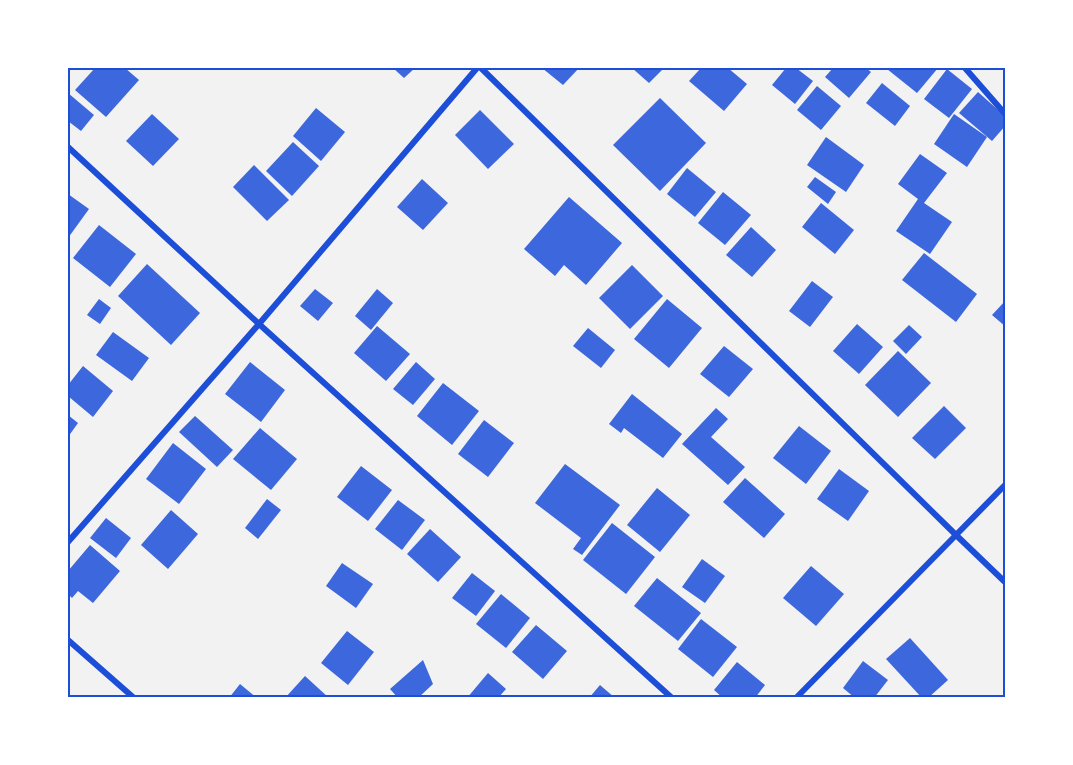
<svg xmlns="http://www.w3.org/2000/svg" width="1073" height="765" font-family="Roboto,sans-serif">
<rect width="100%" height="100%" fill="#f2f2f2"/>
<g fill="#3d67dc">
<polygon points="95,68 125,68 139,80 106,117 75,90"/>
<polygon points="393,68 415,68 404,78"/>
<polygon points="542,68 579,68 563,85"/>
<polygon points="632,68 664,68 649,83"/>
<polygon points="701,68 728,68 747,84 724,111 689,81"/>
<polygon points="786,68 796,68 813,81 795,104 772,85"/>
<polygon points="833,68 866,68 871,72 849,98 825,77"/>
<polygon points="888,68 938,68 917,93 887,69"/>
<polygon points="947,69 972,89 949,118 924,99"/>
<polygon points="882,83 910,106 895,126 866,103"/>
<polygon points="817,86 841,106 821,130 797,110"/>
<polygon points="978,92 1006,117 1006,125 992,141 959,113"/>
<polygon points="68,93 94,115 81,131 68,121"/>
<polygon points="660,98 706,143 660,191 613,145"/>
<polygon points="316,108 345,132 321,161 293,136"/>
<polygon points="480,110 514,144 488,169 455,135"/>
<polygon points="152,114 179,139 153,166 126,141"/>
<polygon points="954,114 987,137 967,167 934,144"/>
<polygon points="826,137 864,165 846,192 807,165"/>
<polygon points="293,142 319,166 292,196 266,171"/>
<polygon points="920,154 947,173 924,203 952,222 930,254 896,231 918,199 898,184"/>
<polygon points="254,165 289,200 267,221 233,187"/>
<polygon points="687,168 716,192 695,217 667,194"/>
<polygon points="815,177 836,192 828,204 807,187"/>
<polygon points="422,179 448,203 423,230 397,207"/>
<polygon points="723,192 751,215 725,245 698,223"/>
<polygon points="68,194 89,209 68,238"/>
<polygon points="569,197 622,243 586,285 564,265 555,276 524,249"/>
<polygon points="821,203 854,230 835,254 802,227"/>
<polygon points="99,225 136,254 110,287 73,258"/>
<polygon points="751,227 776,250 752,277 726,255"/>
<polygon points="924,253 977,294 956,322 902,280"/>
<polygon points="147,264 200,313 171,345 118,296"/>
<polygon points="632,265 663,296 630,329 599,298"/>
<polygon points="812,281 833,297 810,327 789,311"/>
<polygon points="315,289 333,303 318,321 300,306"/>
<polygon points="377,289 393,303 371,330 355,316"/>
<polygon points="99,299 111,308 100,324 87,315"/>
<polygon points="667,299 702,328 669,368 634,339"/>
<polygon points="1006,300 1006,327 992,315"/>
<polygon points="857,324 883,347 859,374 833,351"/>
<polygon points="909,325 922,337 906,354 893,341"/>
<polygon points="377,326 410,354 386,381 354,353"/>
<polygon points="588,328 615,350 601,368 573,346"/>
<polygon points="113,332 149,358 132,381 96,355"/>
<polygon points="724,346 753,369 729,397 700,374"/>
<polygon points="898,351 931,383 898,417 865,385"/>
<polygon points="250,362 285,390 261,422 225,394"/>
<polygon points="416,362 435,379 413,405 393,389"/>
<polygon points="83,366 113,391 93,417 68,396 68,385"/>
<polygon points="443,383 479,411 452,445 417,416"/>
<polygon points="632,394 682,434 663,458 624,428 621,433 609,424"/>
<polygon points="944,406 966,428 935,459 912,438"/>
<polygon points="716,408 728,419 711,437 745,467 728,485 682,444"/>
<polygon points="68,415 78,423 68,437"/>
<polygon points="195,416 233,450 217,467 179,432"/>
<polygon points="484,420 514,443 488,477 458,454"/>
<polygon points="799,426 831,451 806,484 773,458"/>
<polygon points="260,428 297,459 271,490 233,459"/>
<polygon points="173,443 206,469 179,504 146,479"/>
<polygon points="565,464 620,505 582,555 573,549 581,538 535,503"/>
<polygon points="361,466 392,490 368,521 337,497"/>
<polygon points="839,469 869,491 848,521 817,499"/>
<polygon points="745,478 785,514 764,538 723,502"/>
<polygon points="657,488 690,515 660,552 627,525"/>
<polygon points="267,499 281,510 258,539 245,528"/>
<polygon points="398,500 425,520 402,550 375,529"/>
<polygon points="171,510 198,534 168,569 141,545"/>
<polygon points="106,518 131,538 116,558 90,538"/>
<polygon points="612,523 655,557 626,594 583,560"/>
<polygon points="430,529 461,557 438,582 407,554"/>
<polygon points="90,545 120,571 93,603 78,591 72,598 68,594 68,571"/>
<polygon points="702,559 725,576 705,603 682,587"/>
<polygon points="342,563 373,584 356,608 326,586"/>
<polygon points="811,566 844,594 816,626 783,598"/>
<polygon points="472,573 495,591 476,616 452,598"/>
<polygon points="657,578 701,613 678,641 634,606"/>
<polygon points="501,594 530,618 506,648 476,624"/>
<polygon points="701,619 737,647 713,677 678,649"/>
<polygon points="536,625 567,651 543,679 512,652"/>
<polygon points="347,631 374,652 348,685 321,663"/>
<polygon points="910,638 948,680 928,698 922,698 886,659"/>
<polygon points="423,660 433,684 418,698 398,698 390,689"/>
<polygon points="863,661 888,680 874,698 855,698 843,688"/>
<polygon points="737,662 765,685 755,698 723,698 714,690"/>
<polygon points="488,673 506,689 498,698 467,698"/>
<polygon points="305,676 329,698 285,698"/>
<polygon points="240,684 257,698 229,698"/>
<polygon points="600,685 615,698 589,698"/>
</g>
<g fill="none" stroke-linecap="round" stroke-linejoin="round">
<g stroke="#1d4ed8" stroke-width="6">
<polyline points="477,68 259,324 672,698"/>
<polyline points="481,68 956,535 796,698"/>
<polyline points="965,68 1006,115"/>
<polyline points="68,147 259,324 68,542"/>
<polyline points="1006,484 956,535 1006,583"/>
<polyline points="68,640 134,698"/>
</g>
</g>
<rect width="1073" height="765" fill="none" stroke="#ffffff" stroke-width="138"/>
<rect x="69" y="69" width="935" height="627" fill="none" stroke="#1d4ed8" stroke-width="2"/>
</svg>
